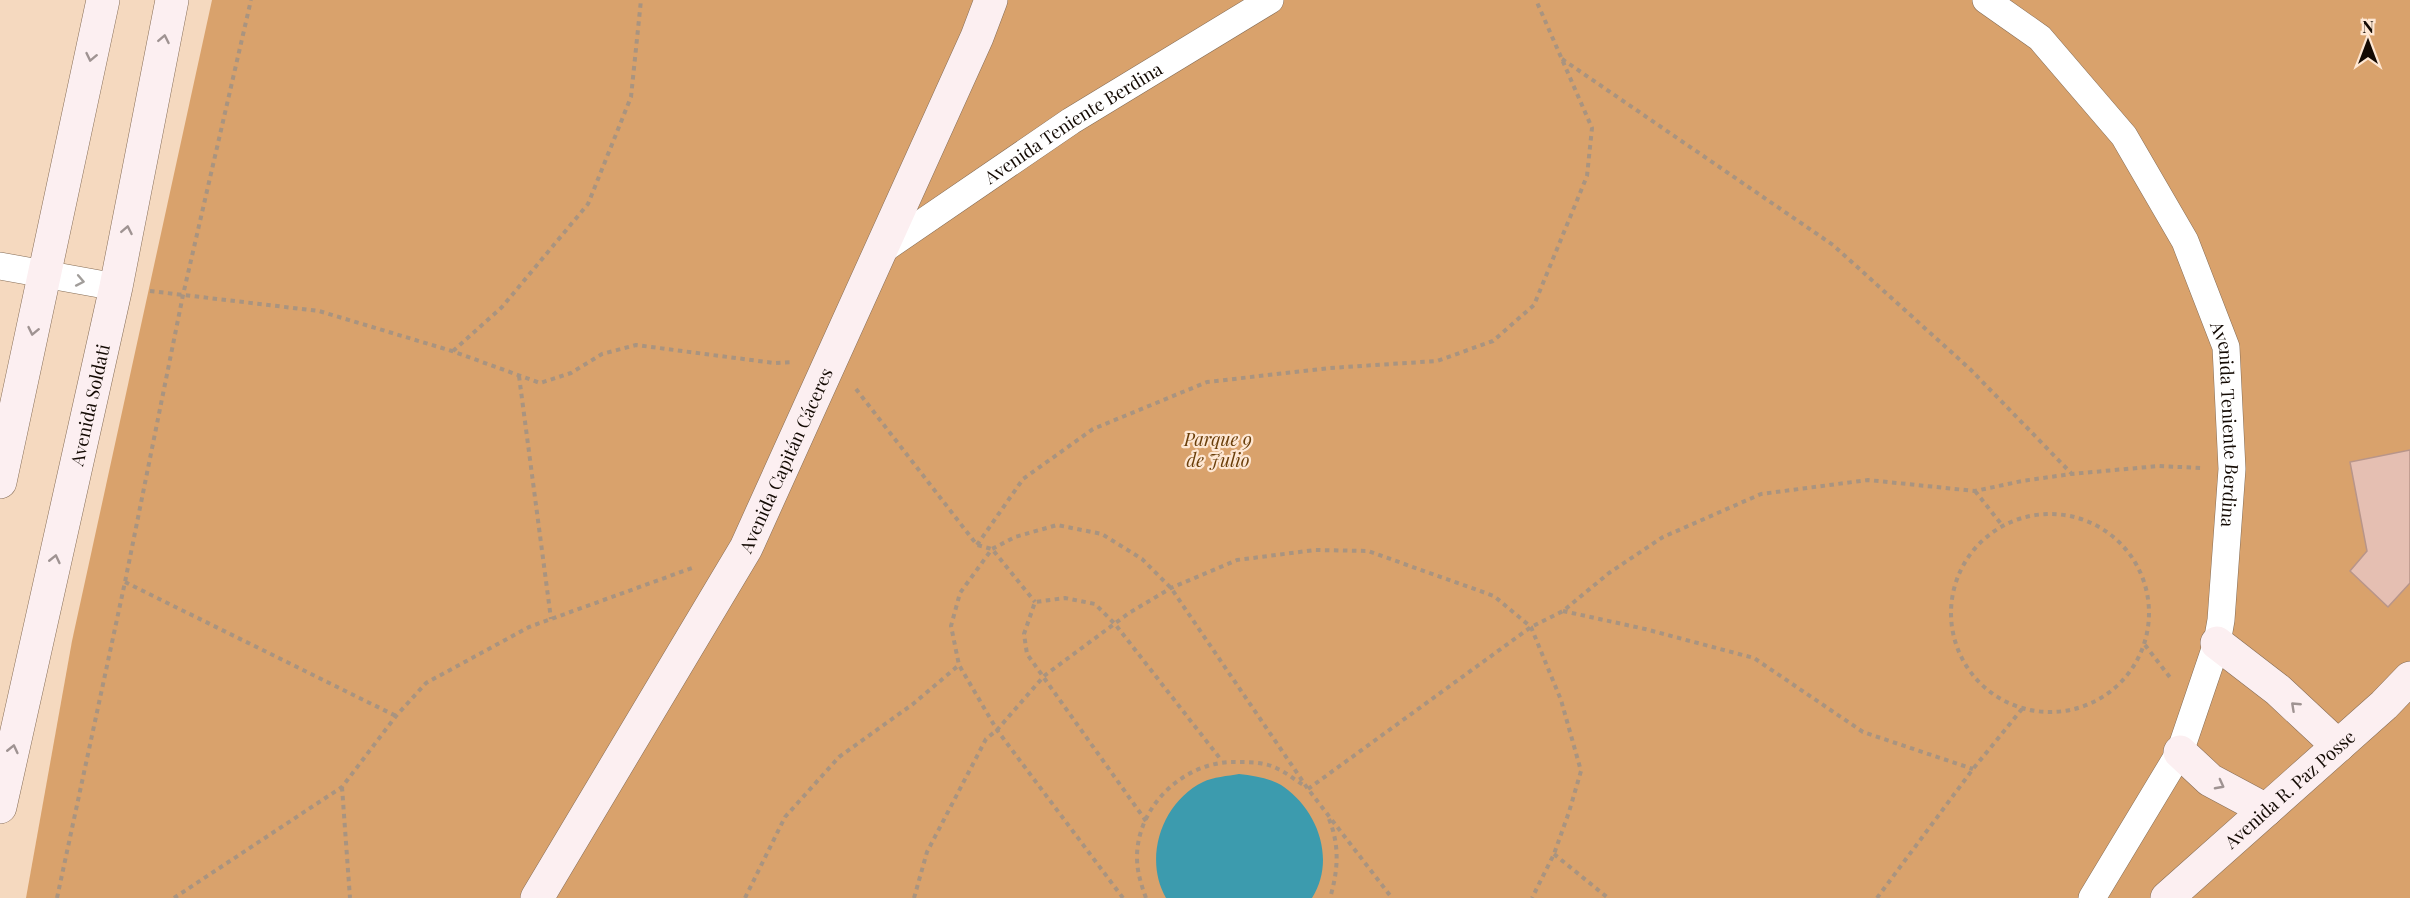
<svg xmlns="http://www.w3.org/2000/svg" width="2410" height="898" font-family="'Playfair Display',serif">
<rect width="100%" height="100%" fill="#f5d9bf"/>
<polygon fill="#d9a26c" points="212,0 2410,0 2410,898 26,898 72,641"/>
<path fill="#3c9bae" d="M1239,774C1255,776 1271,778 1284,787C1318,811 1336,860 1312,898H1166C1143,858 1162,802 1203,782C1213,777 1228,776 1239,774Z"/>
<polygon fill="#e5bfb2" stroke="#b89589" stroke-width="1.5" points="2410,450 2410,583 2388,607 2350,571 2367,551 2350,462"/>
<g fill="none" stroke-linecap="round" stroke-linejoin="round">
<g stroke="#866d56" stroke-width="28">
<g id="street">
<path id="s1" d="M1986,0L2040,38L2124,136L2185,241L2226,347L2232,469L2221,620L2217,643L2180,752L2092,898"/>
<path id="s2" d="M881,251L1071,121L1270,0"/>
<polyline points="0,266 116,287"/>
</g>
</g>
<g stroke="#866d56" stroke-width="34">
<g id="secondary">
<polyline points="0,482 103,0"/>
<polyline points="2217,643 2278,690 2338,746"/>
<polyline points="2180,752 2210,780 2266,810"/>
<path id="s3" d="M0,807L116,287L172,0"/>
<path id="s4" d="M537,898L746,548L977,37L991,0"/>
<path id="s5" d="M2167,898L2384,705L2410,678"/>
</g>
</g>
<g stroke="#a99480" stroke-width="4" stroke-dasharray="4.5 4.5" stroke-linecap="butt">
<polyline points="1562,59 1833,245 1970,369 2071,473"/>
<polyline points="150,291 319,311 452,351 540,383 571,373 602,354 636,345 774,363 792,362"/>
<polyline points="453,351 502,307 588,204 631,97 641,0"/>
<polyline points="519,376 551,619"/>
<polyline points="856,389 977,545 992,549 1035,602"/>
<polyline points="1975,491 2002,525"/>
<circle cx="2050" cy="613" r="99"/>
<polyline points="977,545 1023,479 1093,429 1207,382 1330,368 1437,361 1493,341 1534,305 1587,176 1592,128 1536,0"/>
<polyline points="125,582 396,716"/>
<polyline points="1563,611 1645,629 1754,658 1863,732 1973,769"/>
<polyline points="2145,645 2172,680"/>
<polyline points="342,787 350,898"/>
<polyline points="1308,789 1531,627 1563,611 1609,573 1663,537 1761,494 1868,480 1975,491 2022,481 2071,474 2159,466 2201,468"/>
<path d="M1329,819C1340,846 1338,871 1330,898"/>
<polyline points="1146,821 1027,654 1024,634 1035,602 1065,598 1095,604 1115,624 1222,761"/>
<polyline points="1554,854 1608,898"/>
<polyline points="57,898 125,582 183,295 251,0"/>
<polyline points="174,898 342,787 396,716 426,683 529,627 692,568"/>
<polyline points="745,898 785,817 839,757 913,704 959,665"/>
<polyline points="914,898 927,852 986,739 997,730 1044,676 1129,613 1171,588 1237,560 1315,550 1368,551 1494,596 1531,627 1561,700 1581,771 1569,812 1554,854 1532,898"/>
<polyline points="1123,898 997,730 959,665 951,626 960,593 992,549 1015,537 1057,525 1102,534 1142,559 1171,588 1308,789 1392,898"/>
<path d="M1146,898C1141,884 1137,872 1137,857C1137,805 1186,760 1237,762C1250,762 1265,762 1278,769C1287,773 1296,781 1305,786"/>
<polyline points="1877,898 1973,769 2022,709"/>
</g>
<use href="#street" stroke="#fff" stroke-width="27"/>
<use href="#secondary" stroke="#fceff1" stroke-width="33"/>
</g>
<defs><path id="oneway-chevron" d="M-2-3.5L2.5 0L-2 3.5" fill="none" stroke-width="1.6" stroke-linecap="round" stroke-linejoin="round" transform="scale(1.5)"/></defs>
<g stroke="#9f9392">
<use href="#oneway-chevron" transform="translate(164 39) rotate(-79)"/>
<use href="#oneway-chevron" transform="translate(91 57) rotate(102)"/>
<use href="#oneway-chevron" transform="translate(127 230) rotate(-79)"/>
<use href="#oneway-chevron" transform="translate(33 331) rotate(102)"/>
<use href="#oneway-chevron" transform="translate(55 559) rotate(-77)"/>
<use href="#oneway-chevron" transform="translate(2295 706) rotate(-137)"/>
<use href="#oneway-chevron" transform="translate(13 749) rotate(-77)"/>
<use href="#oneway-chevron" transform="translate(2220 785) rotate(28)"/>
</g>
<use stroke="#a19d9a" href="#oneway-chevron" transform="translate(80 281) rotate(11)"/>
<g text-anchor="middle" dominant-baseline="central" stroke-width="4.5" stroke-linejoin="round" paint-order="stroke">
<g font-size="18" fill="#130a03" stroke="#fee7d3">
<text stroke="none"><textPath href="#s2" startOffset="231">Avenida Teniente Berdina</textPath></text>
<text stroke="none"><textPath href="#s3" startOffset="412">Avenida Soldati</textPath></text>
<text stroke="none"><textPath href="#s1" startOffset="507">Avenida Teniente Berdina</textPath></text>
<text stroke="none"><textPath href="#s4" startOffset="504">Avenida Capitán Cáceres</textPath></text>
<text stroke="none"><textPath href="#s5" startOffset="164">Avenida R. Paz Posse</textPath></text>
</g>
<g font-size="18" font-style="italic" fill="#6a3e09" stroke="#fee7d3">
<text x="1218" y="439">Parque 9<tspan x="1218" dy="21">de Julio</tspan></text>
</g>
</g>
<g transform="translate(2368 42)" stroke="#fee7d3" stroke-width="4.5" paint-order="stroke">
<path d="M0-4.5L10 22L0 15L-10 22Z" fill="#130a03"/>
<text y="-9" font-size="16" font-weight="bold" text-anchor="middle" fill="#130a03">N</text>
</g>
</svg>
